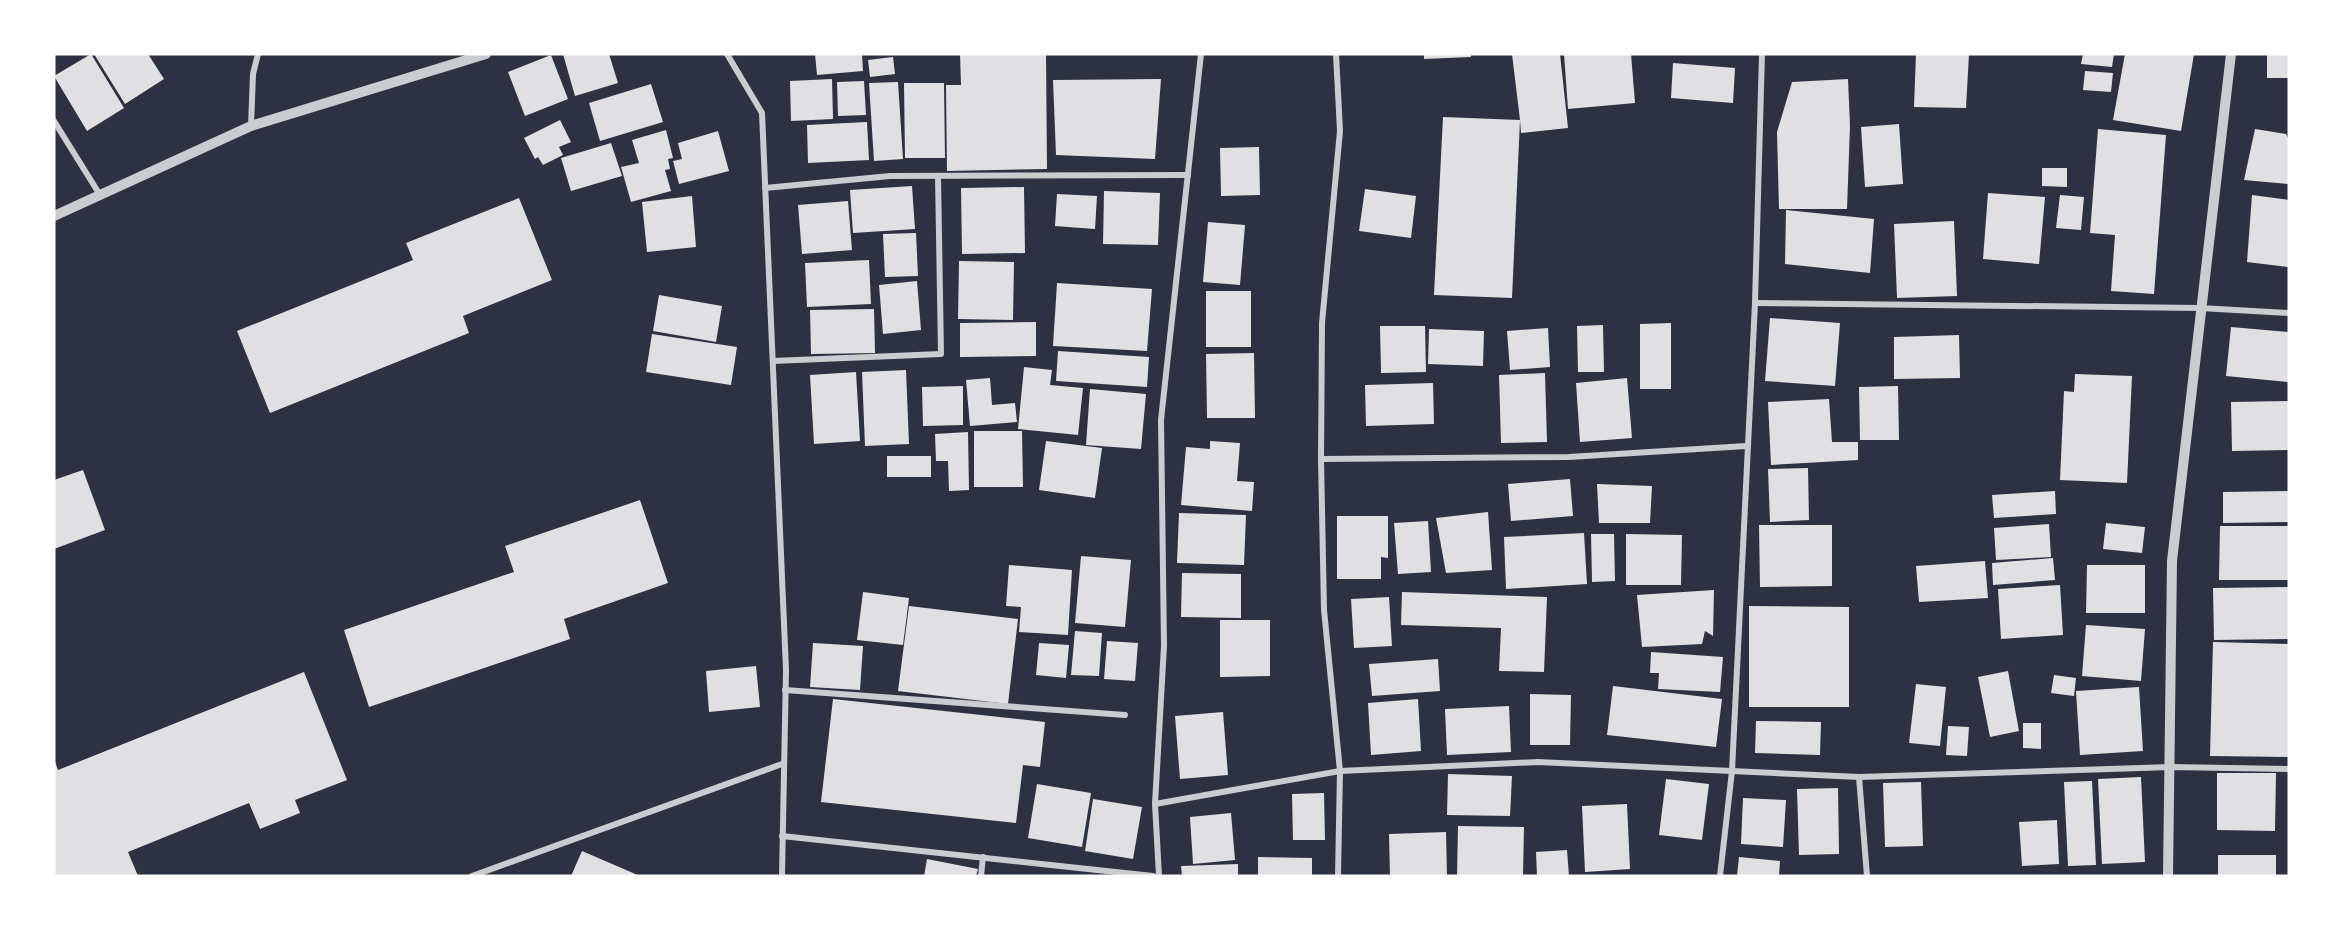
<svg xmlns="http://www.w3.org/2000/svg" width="2343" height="930" font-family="'DejaVu Sans',sans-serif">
<rect width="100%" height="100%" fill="#2d3142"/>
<g fill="#e0e0e3">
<polygon points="91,54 124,108 87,131 54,76"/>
<polygon points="94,54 148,54 164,79 125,104"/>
<polygon points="563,54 609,54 618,83 575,96"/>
<polygon points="815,54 862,54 863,71 817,75"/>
<polygon points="960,54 1046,54 1047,169 947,171 946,85 961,85"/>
<polygon points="1424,54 1471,54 1471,57 1424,59"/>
<polygon points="1512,54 1560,54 1568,128 1521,133 1520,120 1512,298 1434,295 1443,117 1520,120"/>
<polygon points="1564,54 1631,54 1635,103 1568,109"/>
<polygon points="1916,54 1969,54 1966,108 1914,107"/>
<polygon points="2083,54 2114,54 2112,67 2081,64"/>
<polygon points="2125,54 2194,54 2181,131 2113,120"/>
<rect x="2267" y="54" width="22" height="24"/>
<polygon points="551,55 568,99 525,116 508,72"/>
<polygon points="893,57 895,74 870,77 868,60"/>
<polygon points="1673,63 1735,68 1733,103 1671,98"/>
<polygon points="2085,71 2113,73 2111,92 2083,90"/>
<polygon points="832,79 833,119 791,121 790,81"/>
<polygon points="1161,79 1155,159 1056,155 1053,80"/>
<polygon points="1848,79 1850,126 1847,209 1779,209 1777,132 1792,82"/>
<polygon points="864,81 866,115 838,116 837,82"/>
<polygon points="898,82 903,159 874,161 869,83"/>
<polygon points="904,83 944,83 945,158 905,158"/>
<polygon points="651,84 663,122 600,141 589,103"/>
<polygon points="560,120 571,142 559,147 563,155 543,165 538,157 535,159 524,138"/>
<polygon points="867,122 869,160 808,163 807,125"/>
<polygon points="1899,124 1903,184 1865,187 1861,127"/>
<polygon points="2098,129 2166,135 2154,294 2111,291 2115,235 2090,233"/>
<polygon points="2255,129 2286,134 2289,140 2289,184 2244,180"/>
<polygon points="666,130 673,158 668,159 670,169 665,170 671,191 631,202 621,167 639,163 632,140"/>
<polygon points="718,131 729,171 679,184 673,161 682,159 678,143"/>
<polygon points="611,143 622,176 571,191 561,158"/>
<polygon points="1259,147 1260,195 1221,196 1220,148"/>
<polygon points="2042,168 2067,168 2067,187 2042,186"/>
<polygon points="912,186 915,229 853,233 850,190"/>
<polygon points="1024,187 1025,253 962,254 961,188"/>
<polygon points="1365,189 1416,196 1411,238 1359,231"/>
<polygon points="1104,191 1160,193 1158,245 1103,244"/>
<polygon points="1988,193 2045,197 2039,264 1983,259"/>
<polygon points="1057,194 1097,196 1095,229 1055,226"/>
<polygon points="2060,195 2084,197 2081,230 2056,228"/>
<polygon points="2252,195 2289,200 2289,267 2247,262"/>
<polygon points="692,196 696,247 647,252 642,202"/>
<polygon points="519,198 552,280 463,316 469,333 270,413 237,331 413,260 406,243"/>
<polygon points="848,201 852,250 802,254 798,205"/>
<polygon points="1786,210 1874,219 1870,273 1785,264"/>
<polygon points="1954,221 1957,296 1897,298 1894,224"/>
<polygon points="1208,222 1245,225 1240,285 1203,282"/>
<polygon points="916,233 918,276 885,277 883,234"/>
<polygon points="869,260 871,304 807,307 805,263"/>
<polygon points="959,261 1014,262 1013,320 958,319"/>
<polygon points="917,281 921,330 883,334 879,285"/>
<polygon points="1057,283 1152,289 1147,351 1053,346"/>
<rect x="1206" y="291" width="45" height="56"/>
<polygon points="659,295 722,306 716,342 653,331"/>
<polygon points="874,309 875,353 811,354 810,310"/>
<polygon points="1770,318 1840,323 1835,386 1765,381"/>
<polygon points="1036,322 1036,356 960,357 960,323"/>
<polygon points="1671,323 1671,389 1640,389 1640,324"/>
<polygon points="1603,325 1604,372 1578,372 1577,326"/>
<polygon points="1380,326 1425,326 1426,372 1381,373"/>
<polygon points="2231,327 2289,332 2289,382 2226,376"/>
<polygon points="1548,328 1550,367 1510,370 1507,331"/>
<polygon points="1429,329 1484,331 1483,366 1428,364"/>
<polygon points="652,334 737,347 731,385 646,372"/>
<polygon points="1959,335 1960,378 1894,379 1894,337"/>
<polygon points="1058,351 1149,357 1147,387 1056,381"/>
<polygon points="1254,353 1255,418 1207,418 1206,354"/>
<polygon points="1024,367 1052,370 1050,385 1083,388 1078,435 1018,429"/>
<polygon points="906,370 909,444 865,446 862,372"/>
<polygon points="856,372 860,441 814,444 810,375"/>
<polygon points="1545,373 1547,442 1501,443 1499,375"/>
<polygon points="2075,374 2132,376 2127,483 2060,480 2064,391 2074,392"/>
<polygon points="990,378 992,405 1015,403 1017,422 970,426 966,380"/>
<polygon points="1627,378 1632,438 1580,442 1576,383"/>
<polygon points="1433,383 1434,424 1366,426 1365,385"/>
<polygon points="963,386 963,425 923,426 922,387"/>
<polygon points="1898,386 1899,440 1860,440 1859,387"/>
<polygon points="1090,389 1146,394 1141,449 1086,445"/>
<polygon points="1829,399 1832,442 1858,442 1858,460 1771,465 1768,402"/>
<polygon points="2289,401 2289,450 2232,451 2231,402"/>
<polygon points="974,431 1022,431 1023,487 974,487"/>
<polygon points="968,432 969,490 949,491 948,461 936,461 935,434"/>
<polygon points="1046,441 1102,448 1095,498 1039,490"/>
<polygon points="1210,441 1240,443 1237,481 1254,482 1252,511 1181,505 1186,447 1210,449"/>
<rect x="887" y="456" width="44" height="21"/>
<polygon points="1808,468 1809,520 1770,522 1768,469"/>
<polygon points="83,470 105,530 54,549 54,480"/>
<polygon points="1570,479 1573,516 1511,521 1508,484"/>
<polygon points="1597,484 1652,486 1650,523 1599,523"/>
<polygon points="2055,491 2056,514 1994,518 1992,495"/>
<polygon points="2289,491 2289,522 2223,523 2223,492"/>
<polygon points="640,500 668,583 564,619 570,639 369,707 344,630 514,572 505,546"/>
<polygon points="1488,512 1492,570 1446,573 1436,518"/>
<polygon points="1179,513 1246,515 1244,565 1177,563"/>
<polygon points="1337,516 1388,516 1388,558 1381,557 1381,579 1337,579"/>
<polygon points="1428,521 1431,572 1398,574 1394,523"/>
<polygon points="2106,523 2145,527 2142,553 2103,549"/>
<polygon points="2049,524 2051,557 1996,560 1994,528"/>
<polygon points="1759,525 1832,525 1832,586 1760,587"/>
<polygon points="2220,526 2289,526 2289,580 2219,580"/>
<polygon points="1584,533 1587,584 1506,589 1504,537"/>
<polygon points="1591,534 1614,534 1615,581 1592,582"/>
<polygon points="1626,534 1682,535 1681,585 1626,585"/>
<polygon points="1081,556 1131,560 1125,627 1075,623"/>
<polygon points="2053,558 2055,580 1993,585 1992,563"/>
<polygon points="1985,561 1988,598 1919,602 1916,566"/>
<polygon points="1009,565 1072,570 1068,635 1019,632 1021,607 1006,606"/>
<polygon points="2087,565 2145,565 2145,613 2086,613"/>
<polygon points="1182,573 1241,574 1241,618 1181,617"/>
<polygon points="2060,585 2063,635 2001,639 1998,589"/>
<polygon points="2289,587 2289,639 2214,640 2213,588"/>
<polygon points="1714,590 1713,636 1705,631 1702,644 1642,647 1637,595"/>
<polygon points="863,592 909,598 903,645 857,640"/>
<polygon points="1402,592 1547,597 1544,672 1499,671 1501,628 1401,625"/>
<polygon points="1389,597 1392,646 1354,648 1351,599"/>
<polygon points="909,606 1018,619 1008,704 898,691"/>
<polygon points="1749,606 1849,607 1849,707 1749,707"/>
<polygon points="1220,620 1270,620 1270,676 1220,677"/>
<polygon points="2086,625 2145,629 2141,681 2082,676"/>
<polygon points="1075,631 1102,633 1099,676 1071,675"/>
<polygon points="1107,641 1138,643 1135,681 1104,679"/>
<polygon points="2213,642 2289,644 2289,757 2210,756"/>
<polygon points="813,643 863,646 860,690 810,687"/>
<polygon points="1039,643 1069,645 1066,678 1036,675"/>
<polygon points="1651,652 1723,657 1720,692 1658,689 1659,673 1650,673"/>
<polygon points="1438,659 1440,691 1372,696 1369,664"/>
<polygon points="756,666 760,707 709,712 706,671"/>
<polygon points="2008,671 2019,731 1990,737 1978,677"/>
<polygon points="304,672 347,780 295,800 300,813 260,829 249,803 128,852 138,876 54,876 54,759 58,770"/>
<polygon points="2054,675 2076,678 2074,696 2051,693"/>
<polygon points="1916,684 1946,687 1940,746 1909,743"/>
<polygon points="1613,686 1722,699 1716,747 1607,735"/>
<polygon points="2139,687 2143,751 2080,755 2076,691"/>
<polygon points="1530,694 1571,695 1570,745 1530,745"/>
<polygon points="833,699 1045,722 1040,767 1023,765 1016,823 821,802"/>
<polygon points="1418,699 1421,751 1371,755 1368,703"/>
<polygon points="1509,706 1511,752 1447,755 1445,709"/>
<polygon points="1223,712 1228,775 1180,779 1175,716"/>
<polygon points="1756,721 1821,722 1820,755 1755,753"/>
<polygon points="2023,723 2041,723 2041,749 2023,748"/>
<polygon points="1948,726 1969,727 1967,756 1946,755"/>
<polygon points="2217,773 2276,773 2275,831 2217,830"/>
<polygon points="1448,774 1512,776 1510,816 1447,815"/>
<polygon points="2141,777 2145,862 2102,864 2098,779"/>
<polygon points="1666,779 1709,784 1702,840 1659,835"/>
<polygon points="2092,781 2096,865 2068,866 2064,782"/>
<polygon points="1921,782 1923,846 1885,847 1883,783"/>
<polygon points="1037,784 1091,793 1082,847 1028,838"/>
<polygon points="1838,788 1839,854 1799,855 1797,789"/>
<polygon points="1324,793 1325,840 1293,840 1292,794"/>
<polygon points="1743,798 1786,800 1783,847 1741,844"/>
<polygon points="1093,799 1142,807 1133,859 1085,851"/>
<polygon points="1627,804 1630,869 1585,872 1582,806"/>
<polygon points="1231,813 1235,860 1193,864 1190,817"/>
<polygon points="2057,820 2059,864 2022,866 2019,822"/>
<polygon points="1458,826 1524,827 1523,876 1457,876"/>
<polygon points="1446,832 1447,876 1390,876 1389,834"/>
<polygon points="1567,850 1569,876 1537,876 1536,852"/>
<polygon points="582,851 640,876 571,876"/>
<rect x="2218" y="855" width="58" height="21"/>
<polygon points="1258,857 1312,858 1312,876 1258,876"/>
<polygon points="1739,857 1780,861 1779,876 1737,876"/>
<polygon points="927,859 978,869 976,876 924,876"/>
<polygon points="1238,864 1238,876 1182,876 1181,866"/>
</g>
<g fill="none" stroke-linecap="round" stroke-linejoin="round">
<g stroke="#caccd0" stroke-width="6">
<polyline points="727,54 762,113 786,670 782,876"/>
<polyline points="1336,54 1340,131 1322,323 1321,459 1324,610 1340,771 1338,876"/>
<polyline points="54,121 100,195"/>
<polyline points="251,126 253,74 258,54"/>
<polyline points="765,188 890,176 1188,175"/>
<polyline points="1755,303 2200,308 2289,313"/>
<polyline points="773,361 941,354 938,176"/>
<polyline points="1321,459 1569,457 1746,446"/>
<polyline points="785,690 1125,715"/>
<polyline points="1859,777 1867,876"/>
<polyline points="1155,804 1340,771 1538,762 1859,777 2171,767 2289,769"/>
<polyline points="782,836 1153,876"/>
<polyline points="472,876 782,764"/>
<polyline points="981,876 983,857"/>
<polyline points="1159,876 1155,804 1164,646 1161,420 1201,54"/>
<polyline points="1720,876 1732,771 1755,303 1762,54"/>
</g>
<g stroke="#caccd0" stroke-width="10">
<polyline points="54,216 251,126 486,54"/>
<polyline points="2168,876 2172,561 2231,54"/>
</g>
</g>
<rect width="2343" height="930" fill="none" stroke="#ffffff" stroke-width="111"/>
</svg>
